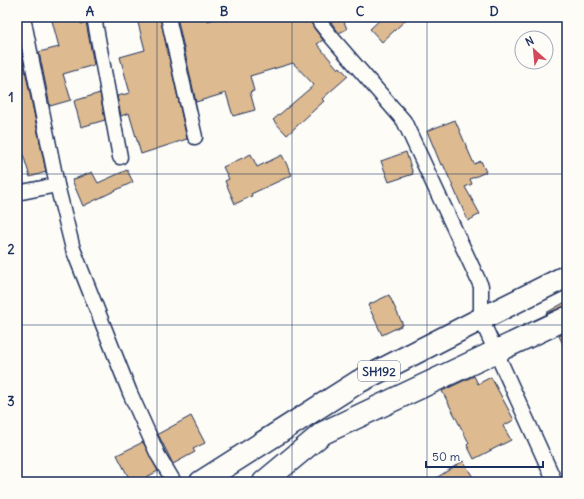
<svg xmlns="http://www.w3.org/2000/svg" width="584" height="499" font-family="Delius,sans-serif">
<rect width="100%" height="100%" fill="#fdfcf7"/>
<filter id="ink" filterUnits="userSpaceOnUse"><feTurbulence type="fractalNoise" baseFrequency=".025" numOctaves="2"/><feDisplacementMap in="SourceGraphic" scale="8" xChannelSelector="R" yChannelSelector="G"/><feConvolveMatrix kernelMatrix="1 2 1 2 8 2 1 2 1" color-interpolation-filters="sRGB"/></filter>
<g filter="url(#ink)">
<g fill="#ddba8f" stroke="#1b2f5e">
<polygon points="51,17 79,17 81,24 86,22 94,65 63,74 71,100 50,106 39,52 59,47"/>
<polygon points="145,17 160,17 187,139 141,154 129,113 121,116 117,96 130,93 120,57 145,50 137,19"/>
<polygon points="177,17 207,17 208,21 221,17 309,17 314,28 323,40 317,44 338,69 340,67 348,76 322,99 324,101 287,135 273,120 314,85 293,63 250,76 254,91 250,92 255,110 233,116 226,93 196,102"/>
<polygon points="327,17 342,17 347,29 339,33"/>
<polygon points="383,17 409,17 382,42 370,29"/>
<polygon points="22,55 46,172 30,177 17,135 17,57"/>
<polygon points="100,93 105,120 81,127 74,101"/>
<polygon points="455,120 474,164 481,161 486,172 470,179 472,184 465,187 480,214 468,221 443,164 441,165 427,131"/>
<polygon points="406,152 413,174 389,182 381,161"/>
<polygon points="251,154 257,167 282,155 292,175 251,194 252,196 235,204 225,181 229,179 223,167"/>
<polygon points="127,170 133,182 83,206 72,180 92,172 98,183"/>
<polygon points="389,295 403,325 382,335 368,305"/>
<polygon points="567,301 567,306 562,307 546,314 546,313"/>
<polygon points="567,332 567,352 559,336"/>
<polygon points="474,376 478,384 491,377 514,420 503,426 511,440 474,459 467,445 469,443 442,391"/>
<polygon points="191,416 205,443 193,449 195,452 173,464 158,434"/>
<polygon points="143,442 158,471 137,482 131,482 117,455"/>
<polygon points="463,461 476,482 430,482"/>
</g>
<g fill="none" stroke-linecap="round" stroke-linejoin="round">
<g stroke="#1b2f5e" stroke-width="17">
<g id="minor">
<polyline points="23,17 57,185 73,249 130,393 158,455 174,482"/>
<polyline points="94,17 120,157"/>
<polyline points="168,17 195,137"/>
<polyline points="317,17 321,24 333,39 404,121 481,286 481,319 555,482"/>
<polyline points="17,193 57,185"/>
</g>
</g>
<g stroke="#1b2f5e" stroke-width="25">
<g id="primary">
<polyline points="201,482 358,382 481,319 567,276"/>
<polyline points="264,482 323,433 567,318"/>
</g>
</g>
<use href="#minor" stroke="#fdfcf7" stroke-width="14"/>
<use href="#primary" stroke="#fdfcf7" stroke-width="22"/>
</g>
</g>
<path fill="none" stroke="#1b2f5e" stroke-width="1" stroke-opacity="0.55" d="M157,17V482M292,17V482M427,17V482M17,174H567M17,325H567"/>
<g text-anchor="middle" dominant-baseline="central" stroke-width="3" stroke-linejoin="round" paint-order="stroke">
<rect fill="#fdfcf7" stroke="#5f6c8c" stroke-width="1" x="358" y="361" width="42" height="20" rx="3"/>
<g font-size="12" font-weight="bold" fill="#1b2f5e">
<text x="379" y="371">SH192</text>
</g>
</g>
<rect width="584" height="499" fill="none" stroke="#fdfcf7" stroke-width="44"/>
<g transform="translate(534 50) rotate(333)"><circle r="19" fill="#fdfcf7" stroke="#a3aaba"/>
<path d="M0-3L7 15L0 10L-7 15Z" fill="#d1495b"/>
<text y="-6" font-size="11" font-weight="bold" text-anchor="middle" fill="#1b2f5e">N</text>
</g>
<path d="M426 461v6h117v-6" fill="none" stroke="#1b2f5e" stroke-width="2"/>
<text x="432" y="461" font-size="12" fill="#1b2f5e" stroke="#fdfcf7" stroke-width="3" paint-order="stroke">50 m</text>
<rect x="22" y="22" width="540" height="455" fill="none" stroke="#1b2f5e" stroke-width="1.5"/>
<g font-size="13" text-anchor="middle" font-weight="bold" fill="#1b2f5e">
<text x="90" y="16">A</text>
<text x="224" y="16">B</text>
<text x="360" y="16">C</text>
<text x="494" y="16">D</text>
<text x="11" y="102">1</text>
<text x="11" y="254">2</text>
<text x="11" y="406">3</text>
</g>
</svg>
